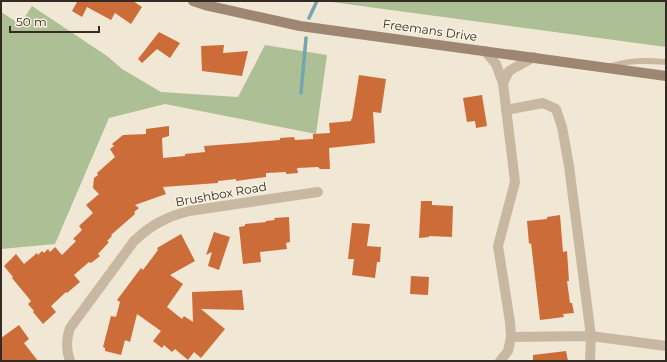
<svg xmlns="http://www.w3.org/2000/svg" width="667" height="362" font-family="Montserrat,sans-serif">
<rect width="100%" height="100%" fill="#f1e7d5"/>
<g fill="#adc095">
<polygon points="324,1 666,1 666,47"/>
<polygon points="32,6 107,56 122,69 161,92 238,97 265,45 327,55 316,134 165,104 109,118 55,244 1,249 1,12 20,24"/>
</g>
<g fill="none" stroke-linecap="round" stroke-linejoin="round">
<g stroke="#73a6af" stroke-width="3.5">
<polyline points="309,18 317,1"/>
<polyline points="301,93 306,38"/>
</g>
</g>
<g fill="#cc6c39">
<polygon points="76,1 133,1 142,7 131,24 115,13 111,20 87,7 82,17 72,11 77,2"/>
<polygon points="159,32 180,43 170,58 157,49 142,63 138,59"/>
<polygon points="224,45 223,53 248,51 242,76 202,71 201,46"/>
<polygon points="359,75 386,79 381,113 373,112 375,143 329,148 330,169 320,169 318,167 297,168 298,173 286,174 286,172 266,173 266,177 236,181 236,179 218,181 218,183 163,187 166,194 135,205 139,208 134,212 135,214 111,235 112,236 107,241 109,242 98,254 100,256 91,263 89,262 74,275 80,282 67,293 66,292 51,306 56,312 43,324 33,312 34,311 28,304 31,301 12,278 13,277 4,266 16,254 24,264 37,253 38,255 42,251 44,253 48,249 50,252 55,247 62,255 76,241 73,239 82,230 79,226 93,213 86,205 99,194 93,188 94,178 98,175 97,173 115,157 110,149 114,146 112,144 123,135 146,134 146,129 169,126 169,136 162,138 163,158 185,156 185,154 205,152 204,146 280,140 280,138 294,137 295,140 313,139 313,134 330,133 329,123 351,121 351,119 352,119"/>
<polygon points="482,95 487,126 476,128 475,121 467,122 463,98"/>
<polygon points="421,201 432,201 432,205 453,206 452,237 429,236 429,237 419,238"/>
<polygon points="560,215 563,252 567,251 569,281 567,281 570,303 572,303 574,313 563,314 564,317 540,320 531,243 529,244 527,221 547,219 547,217"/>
<polygon points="289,217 290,242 286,243 287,249 260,252 261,262 243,264 239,227 245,226 245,224 266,222 266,221 275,220 274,218"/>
<polygon points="352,223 370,224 367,246 381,247 380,262 377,262 375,278 352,275 354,259 348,259"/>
<polygon points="214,232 230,237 219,270 208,266 212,252 206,255"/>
<polygon points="181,234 195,261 170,275 183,284 167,307 182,319 184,316 193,322 192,292 242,290 244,310 201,309 225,329 201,358 194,352 188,360 175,349 172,352 164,345 162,348 153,341 161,331 137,314 130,342 125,340 121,355 105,351 105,348 103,347 111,316 116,317 120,302 117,300 141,268 143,270 158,250 157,248"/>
<polygon points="411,276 429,277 428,295 410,294"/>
<polygon points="19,325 29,339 24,343 38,361 1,361 1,338"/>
<polygon points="566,351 568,361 533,361 533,355"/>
</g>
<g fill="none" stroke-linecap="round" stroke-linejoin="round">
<path stroke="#c9b8a1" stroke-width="6" d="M608,67C630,60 644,60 666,62"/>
<g stroke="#c9b8a1" stroke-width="10">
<polyline points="485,51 496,64 503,83 515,182 498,246 510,322 511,337 508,351 500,361"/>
<polyline points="503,83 509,71 534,57"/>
<polyline points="506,110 543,103 556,109 562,127 569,166 591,336 590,361"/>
<polyline points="511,337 591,336 666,346"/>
<path d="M70,361C66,350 66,339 70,328L134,241C151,225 166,217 189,211L318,192"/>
</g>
<polyline stroke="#9d8672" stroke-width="10" points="193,1 205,5 300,26 666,76"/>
</g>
<g text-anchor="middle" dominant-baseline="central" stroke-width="3" stroke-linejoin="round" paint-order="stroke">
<g font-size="12" fill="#332a24" stroke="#f9f1e1">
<text transform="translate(430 30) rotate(8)">Freemans Drive</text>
<text transform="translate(221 194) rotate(-10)">Brushbox Road</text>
</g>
</g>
<rect width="667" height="362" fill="none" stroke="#332a24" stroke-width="4"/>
<path d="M10 26v6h89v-6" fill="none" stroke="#332a24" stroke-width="2"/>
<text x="16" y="26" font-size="12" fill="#332a24" stroke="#f9f1e1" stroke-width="3" paint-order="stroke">50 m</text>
</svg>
